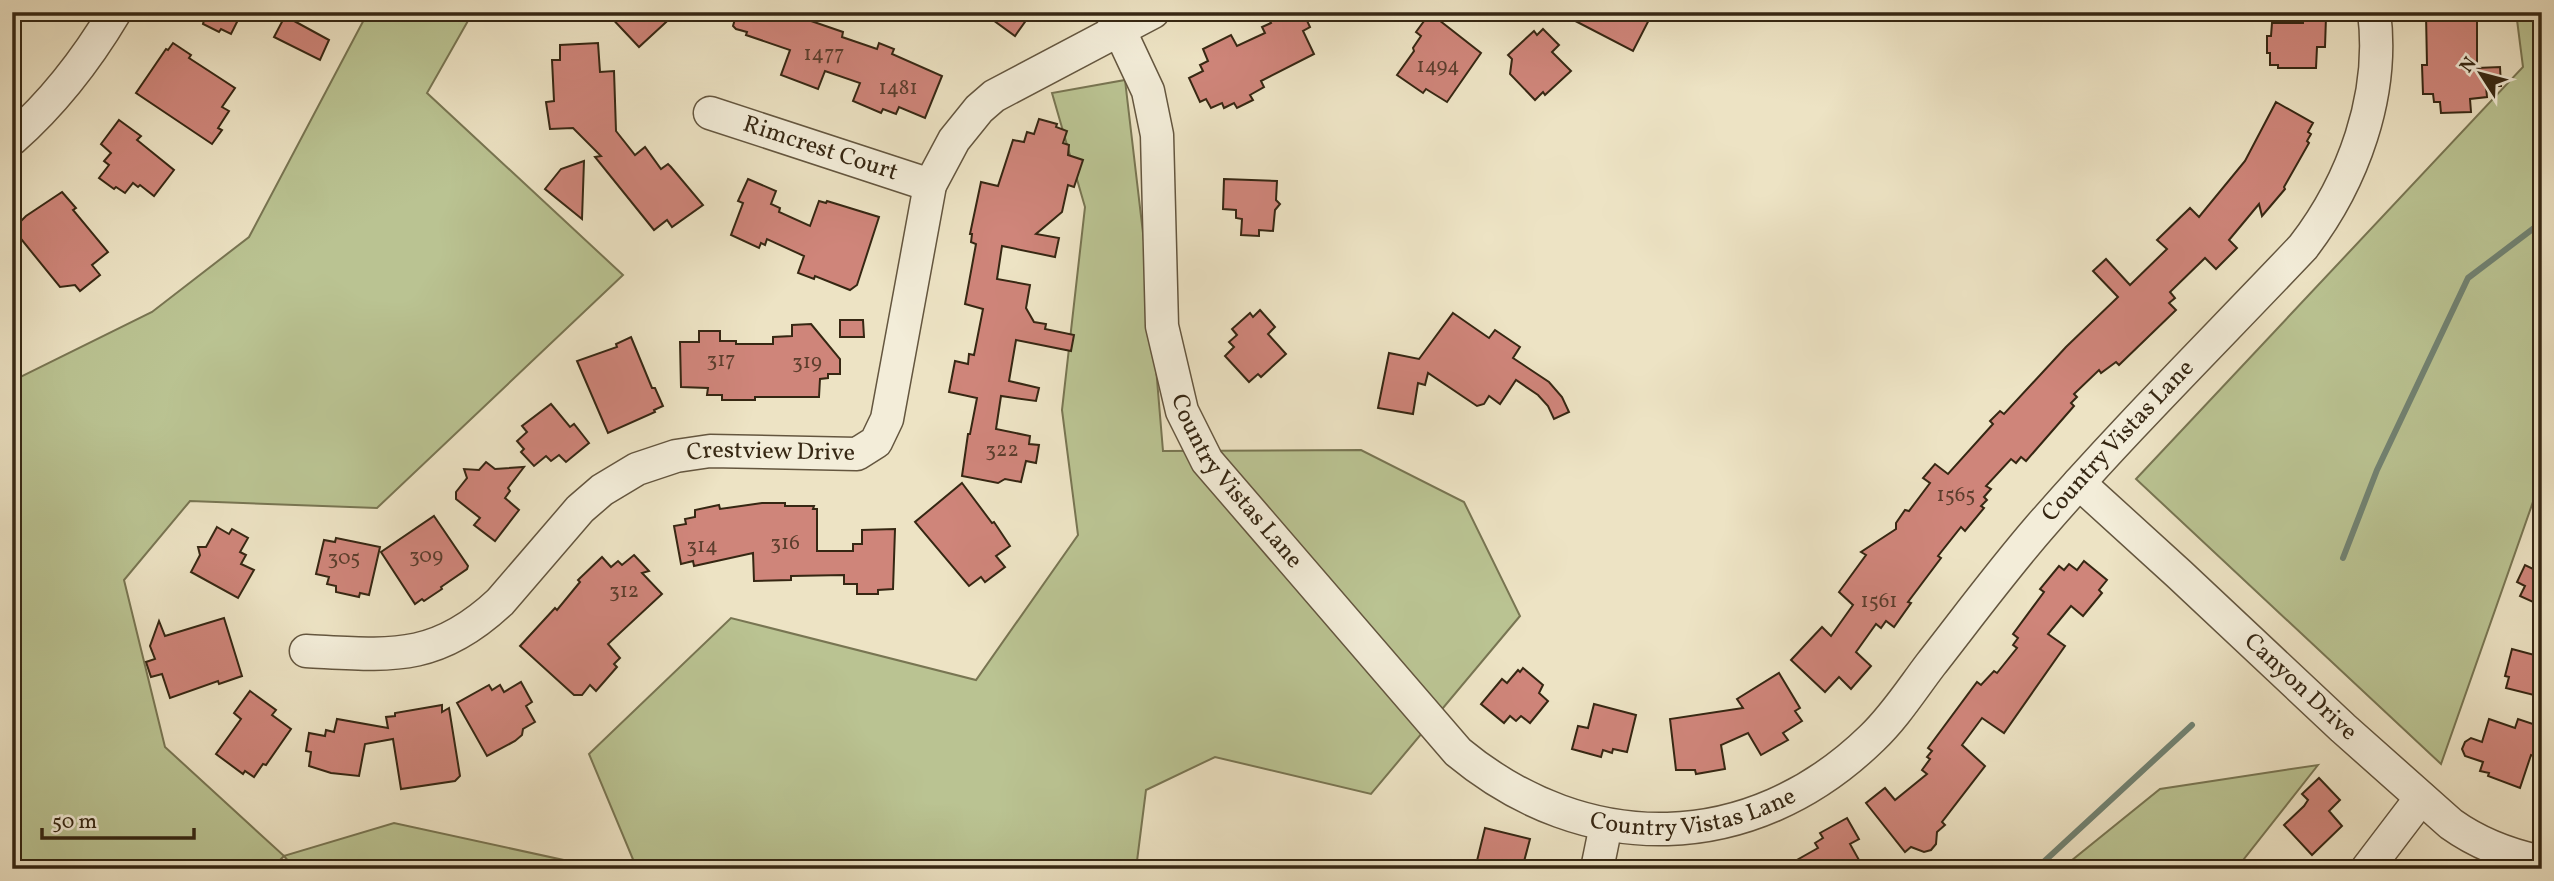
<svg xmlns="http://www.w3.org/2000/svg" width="2554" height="881" font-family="Vollkorn,serif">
<rect width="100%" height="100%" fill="#ede3c4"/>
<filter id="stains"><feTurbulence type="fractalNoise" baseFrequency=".00286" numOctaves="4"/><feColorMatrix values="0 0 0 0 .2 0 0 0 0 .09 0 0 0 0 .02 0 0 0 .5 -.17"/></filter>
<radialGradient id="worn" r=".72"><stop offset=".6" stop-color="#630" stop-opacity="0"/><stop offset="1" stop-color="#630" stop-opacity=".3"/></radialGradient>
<g fill="#bac392" stroke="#787552" stroke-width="2">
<polygon points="368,12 473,12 427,93 623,275 377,508 190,501 124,580 165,747 284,856 394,823 605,869 295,869 284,856 271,869 12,869 12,381 152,312 249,237"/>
<polygon points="2516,12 2542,12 2542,490 2534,499 2441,764 2136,479 2523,67"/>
<polygon points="1125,80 1149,284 1163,451 1361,450 1464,502 1520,616 1371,794 1215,757 1146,790 1136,869 637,869 589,754 731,618 976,680 1078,535 1062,410 1085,207 1052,93"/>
<polygon points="2318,765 2236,869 2061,869 2160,789"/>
</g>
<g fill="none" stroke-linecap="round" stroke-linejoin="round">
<g stroke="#718272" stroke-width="6">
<polyline points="2343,558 2377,470 2468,278 2542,222"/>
<polyline points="2036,869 2192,725"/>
</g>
</g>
<g fill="#cf857a" stroke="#362713" stroke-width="2">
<polygon points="187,12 242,12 231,34 221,29 219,32 203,24 204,20"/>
<polygon points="606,12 677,12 639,47"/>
<polygon points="737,12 785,12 843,32 842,37 877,49 879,43 894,49 892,54 942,76 925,118 899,107 896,114 883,109 881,113 853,101 860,83 825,71 818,89 781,75 790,50 746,35 747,32 736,29 733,26"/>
<polygon points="982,12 1032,12 1015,36"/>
<polygon points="1277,12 1303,12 1310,27 1303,31 1314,54 1261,81 1264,87 1250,95 1253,100 1237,108 1234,103 1224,108 1222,103 1211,108 1206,99 1200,102 1189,78 1203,71 1200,65 1208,61 1203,49 1231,35 1237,46 1265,33 1262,27 1271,23 1268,17"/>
<polygon points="1558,12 1653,12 1633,51"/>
<polygon points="2430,12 2477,12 2477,68 2500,67 2501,86 2486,86 2487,97 2470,99 2471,112 2441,113 2440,102 2434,102 2433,94 2423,94 2422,65 2427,65 2426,14 2430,14"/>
<polygon points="1430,13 1481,53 1447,102 1426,89 1423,93 1397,75 1414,51 1413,48 1421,36 1416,32"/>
<polygon points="285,16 329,40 320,60 274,37"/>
<polygon points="2303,16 2326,17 2325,47 2317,47 2316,68 2278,68 2278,65 2270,65 2270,53 2267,53 2267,36 2271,36 2272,23 2303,23"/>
<polygon points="1543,29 1559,45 1552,52 1571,71 1545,95 1543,92 1535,100 1510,74 1512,59 1508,55 1534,31 1537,35"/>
<polygon points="173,43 191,55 189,58 235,88 222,107 229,111 218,128 222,130 212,144 136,93 166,49 168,50"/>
<polygon points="598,43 600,72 614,71 616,131 635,155 645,147 661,169 668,164 671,167 703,205 672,227 667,220 654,230 595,157 601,156 573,128 550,129 546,102 554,101 552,60 560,60 560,45"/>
<polygon points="2276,102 2313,123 2308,132 2311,134 2307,141 2309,143 2284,187 2285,189 2262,216 2259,204 2229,240 2237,248 2216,269 2205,258 2170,292 2175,298 2169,303 2176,310 2119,365 2116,362 2101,373 2099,370 2074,394 2077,397 2071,403 2074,406 2026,461 2021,457 2016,463 2011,459 1986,486 1991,489 1984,497 1987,500 1981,506 1984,508 1965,531 1961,527 1938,556 1941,558 1908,602 1911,603 1894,627 1886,621 1881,628 1876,624 1856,652 1871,666 1851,689 1839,677 1825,692 1791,660 1822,627 1831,636 1853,605 1839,592 1866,555 1861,552 1896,529 1896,523 1905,510 1909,511 1930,483 1923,478 1935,464 1948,474 1993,424 1990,421 2000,411 2004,414 2066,347 2118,297 2093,271 2106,259 2130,285 2167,249 2157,240 2190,208 2199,217 2245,161"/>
<polygon points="1039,119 1057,124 1056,127 1067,131 1063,143 1069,145 1068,155 1083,160 1074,187 1068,185 1062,212 1036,234 1059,238 1055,257 1002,246 997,279 1030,285 1026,308 1034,322 1046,324 1045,329 1074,335 1071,351 1016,340 1009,381 1039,388 1036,401 1001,396 996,429 1030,436 1029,444 1039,445 1036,463 1026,461 1021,482 1005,479 998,483 962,476 968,434 970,434 977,398 949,392 955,361 968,364 969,354 974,355 983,309 965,304 976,244 971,242 972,234 970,234 981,182 998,186 1013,140 1024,142 1027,132 1034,134"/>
<polygon points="119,120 141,136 137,140 174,170 154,196 140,185 138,187 133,183 125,193 116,187 114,189 99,178 109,165 104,161 111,153 101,144"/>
<polygon points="584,161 582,219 545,189 561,169"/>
<polygon points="748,179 776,191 771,204 780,208 779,212 810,226 819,201 826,203 827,201 879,217 857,285 850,290 815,276 814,279 798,273 804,256 767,239 765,245 761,243 759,248 731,235 743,203 738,201"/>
<polygon points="1224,179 1277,181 1276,200 1280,204 1275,210 1273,231 1259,230 1259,236 1241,235 1242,219 1236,218 1236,210 1223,209"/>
<polygon points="62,192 76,208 73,210 108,252 92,265 100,275 80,291 75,285 60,287 13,229 26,216"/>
<polygon points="1260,310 1275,327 1268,334 1286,354 1261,377 1258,374 1249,382 1225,356 1234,347 1229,342 1237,335 1232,329 1250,313 1253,317"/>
<polygon points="1453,313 1489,338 1495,330 1520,347 1513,358 1549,382 1562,397 1569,412 1554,419 1548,406 1538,395 1516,380 1500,404 1489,396 1484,404 1477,406 1428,373 1425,385 1418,383 1413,414 1378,408 1389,353 1419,359"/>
<polygon points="840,320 863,320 864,337 840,337"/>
<polygon points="811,324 840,359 840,374 828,374 828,378 820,379 819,397 755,397 755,400 722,400 722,395 707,395 708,388 681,387 680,342 699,342 699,331 720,331 720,341 736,341 736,344 773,344 773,337 792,336 792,325"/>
<polygon points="631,337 652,388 655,388 663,406 654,410 655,412 608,433 577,361 617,347 616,344"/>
<polygon points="551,404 570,427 574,424 589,443 566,462 559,455 551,461 546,456 534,466 521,452 524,449 517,441 527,432 522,426"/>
<polygon points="486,462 495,469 524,467 508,488 510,491 505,498 519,510 495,541 474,525 480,518 456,499 456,492 467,478 464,469 479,470"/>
<polygon points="962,483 992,523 994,522 1010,546 996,556 1005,567 985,582 981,577 969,586 915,522"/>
<polygon points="762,503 785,503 785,506 814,506 813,509 817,509 817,551 853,551 853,544 862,544 862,530 895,529 893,589 878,590 878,594 857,594 857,584 844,584 844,575 791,576 791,580 754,581 753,553 694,566 693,561 681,564 674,526 686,524 685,519 695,517 695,510 719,505 720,509"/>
<polygon points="434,516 468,566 467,569 441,587 442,589 424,601 422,599 415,604 381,552"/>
<polygon points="217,527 229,534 232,529 248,538 240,552 246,555 241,564 254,570 238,598 191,572 200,555 198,547 206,547"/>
<polygon points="336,538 380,547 369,595 360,593 359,597 336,592 336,586 327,584 329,577 316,574 324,540 335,542"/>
<polygon points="2542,549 2542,606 2520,596 2525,586 2517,582 2525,565 2533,569"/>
<polygon points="634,555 649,571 642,573 662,594 608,644 620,658 614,664 617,667 596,691 590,685 582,695 574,695 520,646 555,608 557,610 580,582 578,580 602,557 611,567 618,561 622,565"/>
<polygon points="2084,561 2107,580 2099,590 2102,593 2083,616 2071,606 2048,634 2065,646 2004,733 1982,718 1962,745 1985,766 1942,822 1945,825 1937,832 1936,844 1931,850 1924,852 1911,847 1905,852 1866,803 1885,788 1895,800 1927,774 1922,770 1930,759 1927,757 1932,751 1928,748 1977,682 1981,685 1994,671 1997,673 2017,648 2013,645 2018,638 2013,634 2044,592 2040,589 2059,566 2064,570 2069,564 2077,570"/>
<polygon points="224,618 242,676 219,684 218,681 170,698 162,674 151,677 146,662 155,659 150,646 159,621 165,636"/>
<polygon points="2512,649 2542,657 2542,697 2506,688 2509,677 2505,676"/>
<polygon points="1523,668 1543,685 1539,693 1548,701 1530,723 1521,716 1516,721 1510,716 1504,723 1481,704 1502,679 1507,683 1518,670 1520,672"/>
<polygon points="1779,673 1800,708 1795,711 1802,721 1783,733 1788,740 1761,755 1748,733 1721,745 1725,769 1696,774 1695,770 1676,770 1670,719 1743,708 1737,699"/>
<polygon points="521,682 532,702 526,706 535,722 523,729 522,735 515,741 487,756 457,703 489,685 492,690 500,685 504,692"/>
<polygon points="250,691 276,710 272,715 291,729 266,765 263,764 254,777 245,771 243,774 216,754 241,719 234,713"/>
<polygon points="1594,704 1636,715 1627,752 1613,749 1612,753 1603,750 1601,757 1572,749 1578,726 1588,728"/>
<polygon points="442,705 442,712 449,708 460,776 455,781 401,789 393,739 365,744 359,776 331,773 309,766 311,752 306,751 309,733 325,736 326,730 334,732 337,719 388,728 386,717 395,716 395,713"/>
<polygon points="2489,719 2515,728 2518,719 2542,727 2542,743 2536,757 2531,755 2520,788 2488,776 2489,773 2480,771 2483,762 2465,756 2462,749 2465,742 2471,738 2482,742"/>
<polygon points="2319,778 2340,800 2329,811 2342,826 2312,855 2284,825 2304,806 2308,800 2302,794"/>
<polygon points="1847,818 1859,839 1850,844 1864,869 1781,869 1818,848 1815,843 1823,838 1820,833"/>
<polygon points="1485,828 1530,839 1522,869 1475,869"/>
</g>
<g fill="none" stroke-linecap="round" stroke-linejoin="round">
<g stroke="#64563f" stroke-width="35">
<g id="minor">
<path id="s1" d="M1111,12L1148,91L1157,135L1162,326L1182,411L1207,461L1458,752C1586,858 1751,856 1872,738C1895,716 1912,689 1931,664C1967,618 2001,572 2039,528C2123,431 2215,340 2303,247C2353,182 2385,95 2374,12"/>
<path id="s2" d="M710,113L930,185"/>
<path d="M12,139C53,103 87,59 115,12"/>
<path id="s3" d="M2079,483L2179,574L2343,728L2451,824C2479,844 2508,855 2542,862"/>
<path id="s4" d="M306,651C389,655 435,663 500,602L580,509L602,490L637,469L676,456L710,451L857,454L876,442L887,419L930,185L954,140L979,109L994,96L1153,12"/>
<polyline points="1597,869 1606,825"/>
<polyline points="2367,869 2421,798"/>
</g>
</g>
<use href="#minor" stroke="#f3edd9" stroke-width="32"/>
</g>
<g text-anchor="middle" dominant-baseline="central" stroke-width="6" stroke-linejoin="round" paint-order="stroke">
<g font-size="21" fill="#5c3e2d">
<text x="824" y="54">1477</text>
<text x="1438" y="66">1494</text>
<text x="898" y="88">1481</text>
<text x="721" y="360">317</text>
<text x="807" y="362">319</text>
<text x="1002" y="450">322</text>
<text x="1956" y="495">1565</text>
<text x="785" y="543">316</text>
<text x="702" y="546">314</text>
<text x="426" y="556">309</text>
<text x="344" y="558">305</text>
<text x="624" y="591">312</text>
<text x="1879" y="601">1561</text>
</g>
<g font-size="24" fill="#362713" stroke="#f3edd9">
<text stroke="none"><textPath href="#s2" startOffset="116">Rimcrest Court</textPath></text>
<text stroke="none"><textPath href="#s1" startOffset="1694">Country Vistas Lane</textPath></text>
<text stroke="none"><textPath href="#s4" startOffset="537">Crestview Drive</textPath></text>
<text stroke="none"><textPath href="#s1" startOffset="499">Country Vistas Lane</textPath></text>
<text stroke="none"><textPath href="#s3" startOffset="301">Canyon Drive</textPath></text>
<text stroke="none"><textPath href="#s1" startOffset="1106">Country Vistas Lane</textPath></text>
</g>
</g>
<rect width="2554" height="881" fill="none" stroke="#ede3c4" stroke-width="42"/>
<rect x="14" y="14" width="2526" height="853" fill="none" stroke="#362713" stroke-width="3.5"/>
<rect x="21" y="21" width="2512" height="839" fill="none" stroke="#362713" stroke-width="2"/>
<g transform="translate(2481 74) rotate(306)" stroke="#f3edd9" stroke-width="5" paint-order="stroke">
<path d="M0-5L12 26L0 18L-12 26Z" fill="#362713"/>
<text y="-10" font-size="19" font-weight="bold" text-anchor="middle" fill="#362713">N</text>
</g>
<path d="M42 828v10h152v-10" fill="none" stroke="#362713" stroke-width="3.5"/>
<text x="52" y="828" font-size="21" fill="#362713" stroke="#f3edd9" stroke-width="5" paint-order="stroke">50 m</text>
<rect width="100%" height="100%" filter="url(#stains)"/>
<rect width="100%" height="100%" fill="url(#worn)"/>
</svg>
